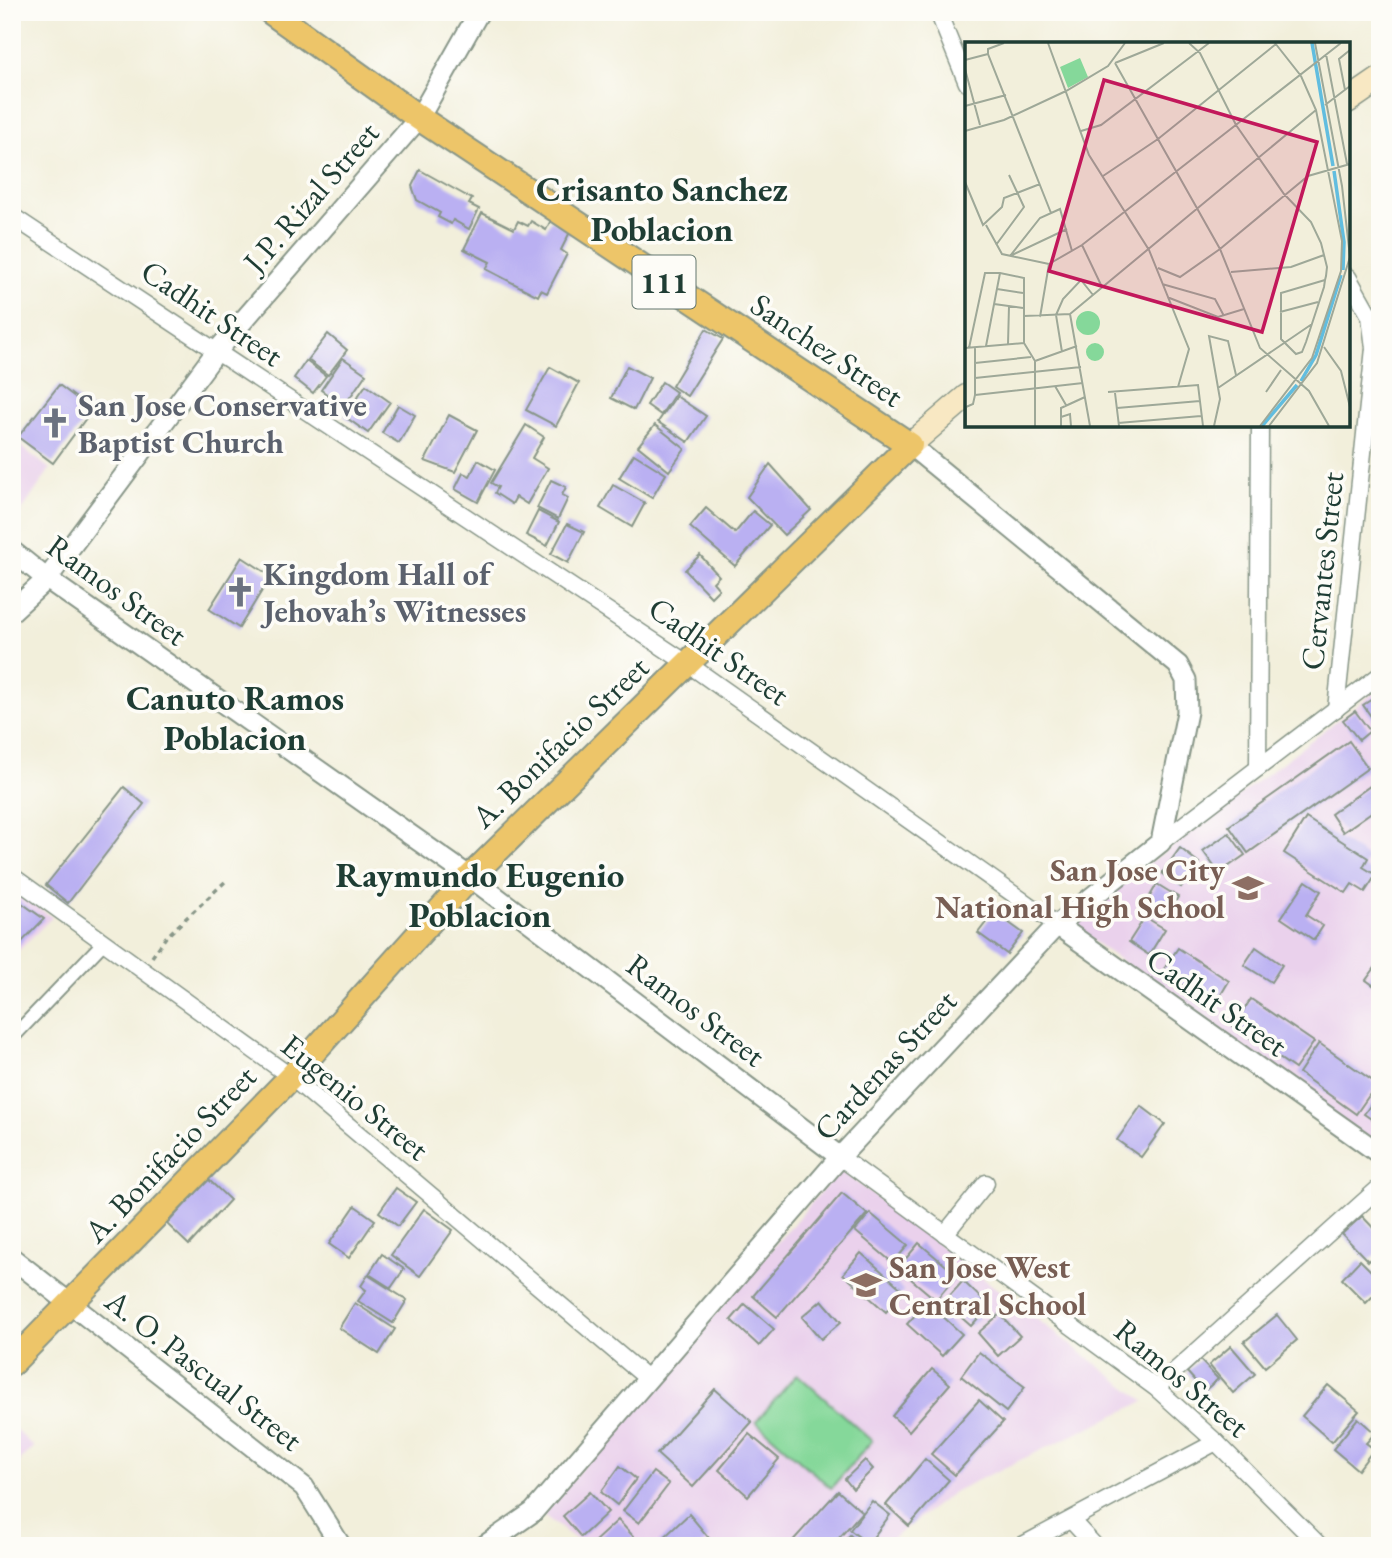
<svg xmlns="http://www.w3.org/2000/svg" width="1392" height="1558" font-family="'EB Garamond',serif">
<rect width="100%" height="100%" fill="#fdfcf7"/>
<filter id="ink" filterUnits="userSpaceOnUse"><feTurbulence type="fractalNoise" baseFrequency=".0143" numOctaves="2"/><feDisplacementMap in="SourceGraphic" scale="14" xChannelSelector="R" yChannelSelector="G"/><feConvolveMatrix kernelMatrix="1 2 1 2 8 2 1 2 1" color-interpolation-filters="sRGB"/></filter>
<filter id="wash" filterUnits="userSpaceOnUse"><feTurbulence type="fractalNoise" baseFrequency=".00686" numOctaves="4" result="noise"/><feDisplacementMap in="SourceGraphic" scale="28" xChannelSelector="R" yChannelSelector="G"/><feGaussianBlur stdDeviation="1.57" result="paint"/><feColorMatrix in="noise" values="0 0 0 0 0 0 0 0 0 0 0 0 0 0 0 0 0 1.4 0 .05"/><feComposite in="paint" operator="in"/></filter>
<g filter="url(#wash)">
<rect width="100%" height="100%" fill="#f2efdb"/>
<g fill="#ead1ec">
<polygon points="13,440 50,469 13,524 12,523"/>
<polygon points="1380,688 1380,1149 1070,924"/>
<polygon points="12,890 52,917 12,957"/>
<polygon points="840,1170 1145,1401 955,1491 882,1546 585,1546 542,1514"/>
<polygon points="12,1426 34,1447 12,1469"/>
</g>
<polygon fill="#85d89a" stroke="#528a67" stroke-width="2" points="797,1374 872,1441 831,1488 756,1422"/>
<g id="blocks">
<g fill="#bab0f2">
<polygon points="420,170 472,199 469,204 479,209 469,229 453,220 451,224 438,217 440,213 417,200 412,186"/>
<polygon points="482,213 514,229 518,221 528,226 531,221 546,230 551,220 571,230 561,250 567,254 547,293 541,290 538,296 486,269 490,262 464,249"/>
<polygon points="706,329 723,339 687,396 672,386"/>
<polygon points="328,334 347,350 328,375 308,360"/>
<polygon points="343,358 366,374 344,406 321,390"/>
<polygon points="306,361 326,376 313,393 294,378"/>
<polygon points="627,366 650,378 634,410 611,398"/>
<polygon points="550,367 579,383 556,426 526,410"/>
<polygon points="662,382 676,392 661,415 647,405"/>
<polygon points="59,385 92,410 53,463 18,437"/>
<polygon points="366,385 390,402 368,433 344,416"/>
<polygon points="676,396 706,416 688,442 658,422"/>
<polygon points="398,405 415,415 399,443 382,433"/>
<polygon points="449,415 477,430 455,472 425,461"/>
<polygon points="526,425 544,437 532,458 548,468 527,504 516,497 512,504 495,493 498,487 491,483"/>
<polygon points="655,425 685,449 669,471 638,446"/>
<polygon points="634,454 666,474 652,498 619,478"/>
<polygon points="478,460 495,470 478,502 455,489 463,473 470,476"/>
<polygon points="770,464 811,510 784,535 747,497"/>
<polygon points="551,480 566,487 562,495 568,498 558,519 537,508"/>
<polygon points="613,485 645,503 632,527 600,508"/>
<polygon points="706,508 735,533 753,511 770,525 735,566 690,527"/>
<polygon points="538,511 559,522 547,546 526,535"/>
<polygon points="567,524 584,532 568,563 551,554"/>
<polygon points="700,555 719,576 713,582 719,589 711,597 685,570"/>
<polygon points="242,557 271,576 239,628 209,609"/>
<polygon points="1380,694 1380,719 1375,722 1363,705"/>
<polygon points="1355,711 1370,731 1359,740 1343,720"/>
<polygon points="1349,741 1368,768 1248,853 1229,826"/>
<polygon points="1370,786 1380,800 1380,806 1343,832 1331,814"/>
<polygon points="124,787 144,804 68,903 46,885"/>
<polygon points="1306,818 1368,858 1363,867 1376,875 1365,892 1352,884 1346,893 1284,853"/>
<polygon points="1229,833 1245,855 1219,873 1203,851"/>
<polygon points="1180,848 1199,863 1181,887 1162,873"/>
<polygon points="1306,881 1321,891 1306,915 1323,926 1314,940 1281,918"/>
<polygon points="1157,884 1178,897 1166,917 1145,905"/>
<polygon points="12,896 44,919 12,952"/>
<polygon points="994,912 1023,933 1007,954 978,933"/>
<polygon points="1145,917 1165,929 1149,955 1129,942"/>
<polygon points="1256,947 1282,965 1271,982 1244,965"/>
<polygon points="1178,948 1229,981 1214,1006 1162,972"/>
<polygon points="1380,961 1380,990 1366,980"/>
<polygon points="1251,999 1314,1042 1295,1069 1233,1026"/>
<polygon points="1319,1043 1377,1084 1356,1114 1299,1073"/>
<polygon points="1380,1092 1380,1125 1364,1114"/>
<polygon points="1141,1106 1165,1124 1141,1157 1117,1140"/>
<polygon points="208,1179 230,1200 189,1245 167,1224"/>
<polygon points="396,1188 416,1202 398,1226 379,1212"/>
<polygon points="842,1193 867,1214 777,1317 753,1296"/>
<polygon points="355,1206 375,1220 349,1258 329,1244"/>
<polygon points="424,1209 453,1230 420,1276 391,1255"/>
<polygon points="870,1213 908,1245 893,1263 855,1231"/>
<polygon points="1362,1216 1380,1235 1380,1250 1368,1261 1342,1234"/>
<polygon points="919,1243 957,1275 936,1300 898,1268"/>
<polygon points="861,1253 904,1291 886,1312 843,1274"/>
<polygon points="382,1254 404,1269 391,1288 369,1274"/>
<polygon points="1360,1260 1380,1280 1380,1289 1366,1303 1342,1279"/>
<polygon points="368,1275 407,1300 393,1323 358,1301 366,1290 361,1286"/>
<polygon points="963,1281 989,1306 971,1326 944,1302"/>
<polygon points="822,1300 841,1322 821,1339 802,1317"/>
<polygon points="927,1302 962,1334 942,1356 907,1324"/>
<polygon points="355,1303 395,1329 379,1354 339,1328"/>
<polygon points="745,1304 774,1329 759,1346 731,1320"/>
<polygon points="1000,1314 1020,1336 998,1356 978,1333"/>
<polygon points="1277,1315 1297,1340 1265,1367 1244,1342"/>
<polygon points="1231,1346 1255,1374 1233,1393 1209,1365"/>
<polygon points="979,1352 1025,1387 1006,1412 961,1376"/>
<polygon points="1200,1360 1218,1379 1204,1391 1187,1372"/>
<polygon points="932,1369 950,1384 909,1431 892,1416"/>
<polygon points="1328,1385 1359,1411 1332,1442 1302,1416"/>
<polygon points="715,1389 752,1422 693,1487 657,1454"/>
<polygon points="979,1400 1003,1422 955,1475 931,1454"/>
<polygon points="1358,1418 1375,1433 1366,1443 1374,1449 1358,1470 1333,1449"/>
<polygon points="749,1434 779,1459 748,1496 719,1470"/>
<polygon points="925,1459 949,1480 909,1526 886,1505"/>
<polygon points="865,1460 873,1469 853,1489 845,1479"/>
<polygon points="620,1466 636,1479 617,1505 601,1492"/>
<polygon points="653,1472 669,1484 639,1523 623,1511"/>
<polygon points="838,1491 862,1512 832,1546 788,1546"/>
<polygon points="590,1492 608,1512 581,1537 563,1516"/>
<polygon points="872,1501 890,1515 868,1544 850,1530"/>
<polygon points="689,1514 709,1538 701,1546 662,1546 659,1542"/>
<polygon points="618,1520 634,1537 625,1546 599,1546 595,1541"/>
<polygon points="850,1535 861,1546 839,1546"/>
</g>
</g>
</g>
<g filter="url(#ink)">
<use href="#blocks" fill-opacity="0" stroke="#889688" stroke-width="2"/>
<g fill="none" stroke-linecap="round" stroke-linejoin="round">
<g stroke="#889688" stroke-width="16">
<polyline id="pedestrian" points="12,1038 104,942"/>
</g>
<g stroke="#889688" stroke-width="19">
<g id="minor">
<polyline points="938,12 967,83"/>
<polyline points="12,216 688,664 1057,925"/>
<polyline points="1336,709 1374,348 1370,316 1348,277"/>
<polyline points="1258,768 1260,425"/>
<polyline points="1161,842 1380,675"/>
<polyline points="12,876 291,1077 648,1379"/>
<polyline points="840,1157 1156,1388 1216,1442 1320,1546"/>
<polyline points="945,1234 986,1183"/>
<polyline points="1156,1388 1380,1187"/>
<polyline points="1071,1520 1095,1546"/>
<polyline points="1021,1546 1216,1442"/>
</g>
</g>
<g stroke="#889688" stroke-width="23">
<g id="tertiary">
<polyline points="12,551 47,579 470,877 840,1157"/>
<polyline points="12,611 47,579 216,352 419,118 479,12"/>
<polyline points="1057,925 1380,1154"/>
<polyline points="12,1258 304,1487 341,1546"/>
<polyline points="484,1546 533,1512 840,1157 1057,925 1161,842 1187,712 1186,680 1178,665 910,445"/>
</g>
</g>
<g stroke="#889688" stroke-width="26">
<g id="secondary">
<polyline points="1348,101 1380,79"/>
<polyline points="910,445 967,396"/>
</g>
</g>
<g stroke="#889688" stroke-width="28">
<polyline id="primary" points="12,1363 291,1077 470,877 910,445 419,118 271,12"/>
</g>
<polyline stroke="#889688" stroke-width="3.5" stroke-dasharray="5 5" stroke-linecap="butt" points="152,957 166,937 228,879"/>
<use href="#pedestrian" stroke="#fff" stroke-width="12"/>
<use href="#minor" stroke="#fff" stroke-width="16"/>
<use href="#tertiary" stroke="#fff" stroke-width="19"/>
<use href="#secondary" stroke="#f8e8c3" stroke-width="23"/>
<use href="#primary" stroke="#edc569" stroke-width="24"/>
</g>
</g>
<defs>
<g id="church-bare" transform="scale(2.415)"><path d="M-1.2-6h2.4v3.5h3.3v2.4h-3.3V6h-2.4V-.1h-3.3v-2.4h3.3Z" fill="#6b7280" stroke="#fdfcf7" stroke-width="2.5" paint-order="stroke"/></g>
<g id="school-bare" transform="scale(2.415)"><path d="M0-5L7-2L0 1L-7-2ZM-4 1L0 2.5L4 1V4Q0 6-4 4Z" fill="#8d6e63" stroke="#fdfcf7" stroke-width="2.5" paint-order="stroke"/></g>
</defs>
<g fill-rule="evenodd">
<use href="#church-bare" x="55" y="423"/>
<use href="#church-bare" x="240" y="592"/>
<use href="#school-bare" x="1248" y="888"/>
<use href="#school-bare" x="866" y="1285"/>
</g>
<g text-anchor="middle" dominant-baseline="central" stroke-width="7" stroke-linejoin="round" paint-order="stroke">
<rect fill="#fdfcf7" stroke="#62766e" stroke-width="2" x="632.5" y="255.5" width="63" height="53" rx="5"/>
<g font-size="30" font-weight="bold" fill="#1f3d34">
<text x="664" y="282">111</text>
</g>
<g font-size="32" fill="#1f3d34" stroke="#fdfcf7">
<text transform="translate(311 197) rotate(-49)">J.P. Rizal Street</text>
<text transform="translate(212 313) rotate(34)">Cadhit Street</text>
<text transform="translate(827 350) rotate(34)">Sanchez Street</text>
<text transform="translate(1322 571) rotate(-84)">Cervantes Street</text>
<text transform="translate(117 590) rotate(36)">Ramos Street</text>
<text transform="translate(719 651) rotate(35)">Cadhit Street</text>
<text transform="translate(560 742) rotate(-44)">A. Bonifacio Street</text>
<text transform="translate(1217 1002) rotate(35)">Cadhit Street</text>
<text transform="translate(696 1010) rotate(37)">Ramos Street</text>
<text transform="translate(885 1065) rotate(-47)">Cardenas Street</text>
<text transform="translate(355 1097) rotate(39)">Eugenio Street</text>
<text transform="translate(170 1154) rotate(-46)">A. Bonifacio Street</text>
<text transform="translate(204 1370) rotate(38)">A. O. Pascual Street</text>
<text transform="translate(1182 1378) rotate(40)">Ramos Street</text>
</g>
<g font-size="32" font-weight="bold" fill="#5b616d" stroke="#fdfcf7" text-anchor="start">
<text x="78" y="405">San Jose Conservative<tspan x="78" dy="37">Baptist Church</tspan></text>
<text x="263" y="574">Kingdom Hall of<tspan x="263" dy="37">Jehovah’s Witnesses</tspan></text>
</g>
<g font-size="32" font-weight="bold" fill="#785e54" stroke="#fdfcf7" text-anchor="end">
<text x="1225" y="870">San Jose City<tspan x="1225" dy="37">National High School</tspan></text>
<text x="889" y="1267" text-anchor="start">San Jose West<tspan x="889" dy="37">Central School</tspan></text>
</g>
<g font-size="35" font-weight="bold" fill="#1f3d34" stroke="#fdfcf7">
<text x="662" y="188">Crisanto Sanchez<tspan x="662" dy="40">Poblacion</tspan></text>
<text x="235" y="697">Canuto Ramos<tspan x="235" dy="40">Poblacion</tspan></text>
<text x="480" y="874">Raymundo Eugenio<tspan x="480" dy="40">Poblacion</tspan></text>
</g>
</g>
<g transform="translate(965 42)">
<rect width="385" height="385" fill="#f2efdb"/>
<path d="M115,16L123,35L103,46L95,25ZM111 281a12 12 0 1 1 24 0a12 12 0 1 1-24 0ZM121 310a9 9 0 1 1 18 0a9 9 0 1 1-18 0Z" fill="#85d89a"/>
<path fill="none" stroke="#61bddf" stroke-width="3.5" d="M347,1L368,124M369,129L379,200L378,228M336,339L351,313L376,233M297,384L332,343"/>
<path fill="none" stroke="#9ea898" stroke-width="2" d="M39,1L23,7V12L86,171M83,1L124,113L184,208L224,307L213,345M224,1L235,11L271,83L319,152L346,180L356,201L362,225L361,234L360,238L359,245L341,300L337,310L331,312L316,297V251L360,238M361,12L382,122M0,18L23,12M150,21L199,1M150,21L255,207L295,306L344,349L364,384M0,27L15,83M380,48L374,17L385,8M360,63L385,44M0,64L41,53M0,89L39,78L101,49L143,24L160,1M116,89L136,83L244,1M138,134L193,97L311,2M0,140L18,183L37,165L39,156L75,142M21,183L37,212L84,222M31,203L59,165L44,133M117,203L137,245M255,207L343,134L385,122M47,213L102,187M45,214L75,176L95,167L107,209M84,222L117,203L376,1M193,226L215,235L255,207M266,230L326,225L359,213M197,242L250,257L259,274M32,247L58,251M202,255L253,275L279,267M29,262L58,266M315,270L353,260M105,272L351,68M105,272L125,384M59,274L105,272M75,275L84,222M43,302L44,264M21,304L35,231M359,305L376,329L385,365M0,306L59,301M4,306L20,231H35L59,236V301L70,319M97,310L91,273L98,257L116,238L128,253M70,319V384M70,319L112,304M10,321L66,315M10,336L116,325M90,344L101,363M253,346L347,282M143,350L233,343L238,384M301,350L316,328M150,351L154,384M10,353L118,341M152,366L235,359M96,375L105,372L106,384M153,381L236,374M1,384V365L8,362L10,353V306M96,384V366L120,355M249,384L255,357L244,294L263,299L271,333M295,384L347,316L376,229L377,199L351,68L336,34L310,1M304,384L352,321L385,215L377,144L350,1"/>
<path fill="#c2185b" fill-opacity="0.15" stroke="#c2185b" stroke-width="3.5" d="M139,38L352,100L297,290L84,229Z"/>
<rect width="385" height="385" fill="none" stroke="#1f3d34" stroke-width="3.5"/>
</g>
<rect width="1392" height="1558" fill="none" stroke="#fdfcf7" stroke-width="42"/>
</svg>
